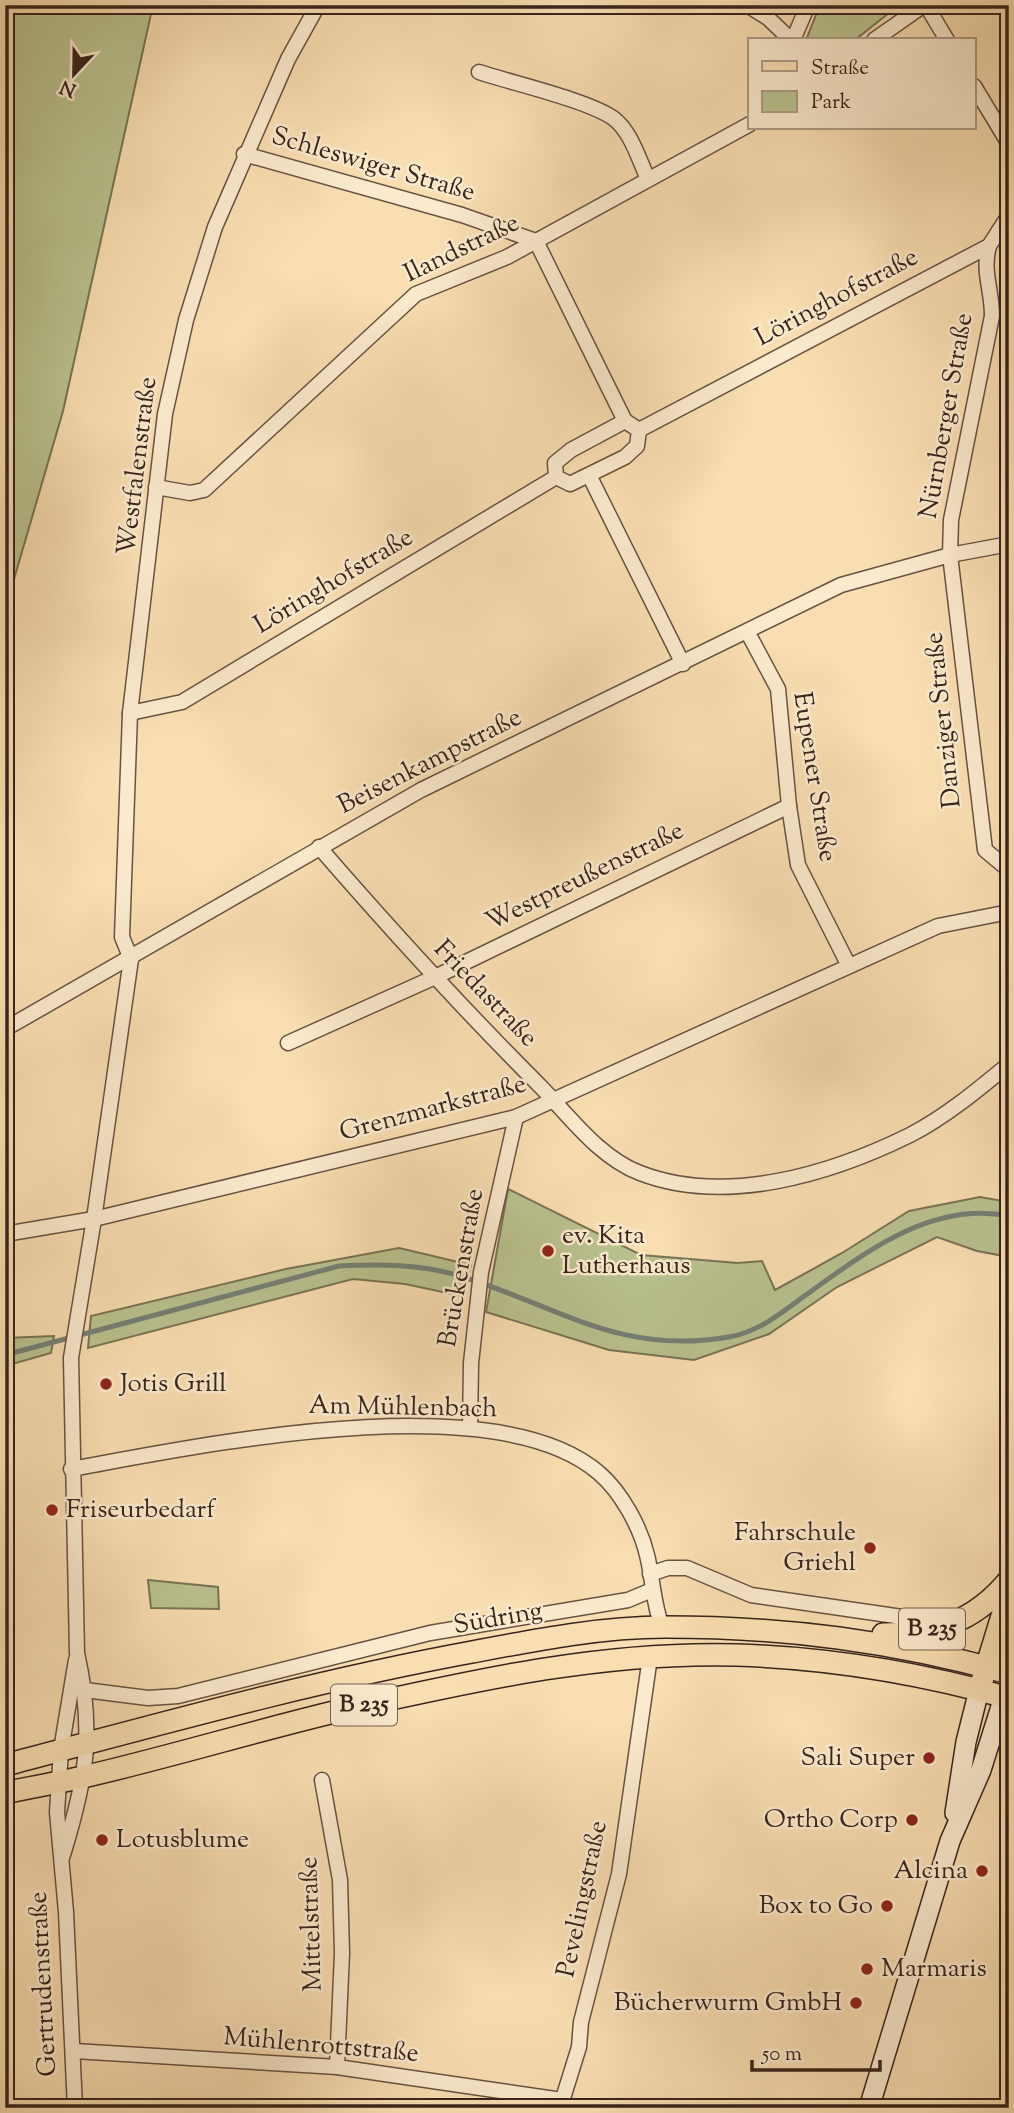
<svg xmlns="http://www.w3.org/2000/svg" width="1014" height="2113" font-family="'Sorts Mill Goudy',serif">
<rect width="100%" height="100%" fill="#f9deb2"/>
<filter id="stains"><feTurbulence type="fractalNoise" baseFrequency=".00286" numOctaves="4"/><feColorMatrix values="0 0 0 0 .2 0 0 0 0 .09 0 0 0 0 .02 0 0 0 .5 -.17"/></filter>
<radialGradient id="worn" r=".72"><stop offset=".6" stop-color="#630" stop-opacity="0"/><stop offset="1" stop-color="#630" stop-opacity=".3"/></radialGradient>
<g fill="#b9c28f" stroke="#787356" stroke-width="2">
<polygon points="5,5 153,5 63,411 5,610"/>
<polygon points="820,5 899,5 855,40 806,40"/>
<polygon points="508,1189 641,1255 738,1263 762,1261 775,1290 842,1253 909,1211 980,1197 1009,1202 1009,1257 977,1251 937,1237 837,1287 769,1334 694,1360 609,1350 486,1312"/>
<polygon points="399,1248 471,1265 462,1296 405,1284 353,1279 88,1348 91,1316 286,1269"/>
<polygon points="54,1336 51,1353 5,1366 5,1338"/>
<polygon points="148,1580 218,1587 219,1609 151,1608"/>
</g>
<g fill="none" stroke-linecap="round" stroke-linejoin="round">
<path stroke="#757f75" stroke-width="5" d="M5,1355L339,1266C380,1264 421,1264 460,1276C558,1306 620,1356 729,1337C758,1332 780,1314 803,1297C862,1255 930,1200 1009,1216"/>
<g stroke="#685242" stroke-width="17">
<g id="minor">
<polyline points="747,5 768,18 791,40"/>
<polyline points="926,5 947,40"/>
<polyline points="793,40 808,5"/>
<polyline points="874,40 924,5"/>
<path d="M479,72C512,83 587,100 613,118C631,131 639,160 648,179"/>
<polyline points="974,86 1009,144"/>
<polyline points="244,154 462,215 536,241 625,421"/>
<path d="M989,246C982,272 992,289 992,316L951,520L950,555L985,850L1009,870"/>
<polygon points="625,421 639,430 637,446 625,457 570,484 556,477 555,463 571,450"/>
<polyline points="639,430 989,246 1009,215"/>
<polyline points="590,477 683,664"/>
<polyline points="156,487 190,493 204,490 416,294 507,257 750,124"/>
<polyline points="748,633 778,689 789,806 798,865 849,966"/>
<polyline points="130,713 182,702 556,477"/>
<path d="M319,847C391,930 464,1010 541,1087C570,1117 600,1158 640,1173C726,1206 831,1174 910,1135C945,1117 979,1089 1009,1064"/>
<polyline points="131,959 122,937 130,713 165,414 186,320 215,227 288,59 318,5"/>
<polyline points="5,1029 421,790 841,585 950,555 1009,544"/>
<polyline points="288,1043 433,978 789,806"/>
<polyline points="5,1234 94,1219 516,1117 938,926 1009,912"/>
<polyline points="470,1428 471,1363 481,1272 516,1117"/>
<path d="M71,1469C199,1446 495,1383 599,1473C621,1492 640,1526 647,1555C653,1579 653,1603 662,1627"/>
<polyline points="650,1574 668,1568 687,1568 751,1595 909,1618"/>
<polyline points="85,1690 148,1698 178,1696 430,1633 628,1600 652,1590"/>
<polyline points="322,1780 340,1880 342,1953 337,2067"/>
<path d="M62,1858C86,1781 95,1733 77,1653L71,1358L94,1219L131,959"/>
<polyline points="74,2051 337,2067 562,2100"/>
<polyline points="75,2108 66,1912 57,1812 61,1750 76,1660"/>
<polyline points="560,2108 579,2047 581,2022 619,1874 650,1657"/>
</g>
</g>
<g stroke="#38241c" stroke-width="22">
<g id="secondary">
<polyline points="955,1813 966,1742 979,1690"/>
<polyline points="869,2108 950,1841 981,1770 1004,1697"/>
</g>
</g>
<g stroke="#38241c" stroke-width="24">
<g id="primary">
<path d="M883,1634C937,1633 973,1623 1009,1580"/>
<polyline points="982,1681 1009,1593"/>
<path d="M5,1765C160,1724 314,1681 472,1652C535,1640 601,1627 665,1627C786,1627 892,1641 1009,1673"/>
<path d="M5,1793C31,1787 57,1783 83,1777C174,1756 264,1728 355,1707C481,1679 607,1651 737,1655C829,1658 920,1673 1009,1698"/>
</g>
</g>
<use href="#minor" stroke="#fbeacd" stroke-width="14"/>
<use href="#secondary" stroke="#fbeacd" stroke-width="19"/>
<use href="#primary" stroke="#f9deb2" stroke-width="21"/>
</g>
<g fill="#8f2418" stroke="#fbeacd" stroke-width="2.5">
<circle cx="548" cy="1251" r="7"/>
<circle cx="106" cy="1384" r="7"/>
<circle cx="52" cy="1510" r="7"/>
<circle cx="870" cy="1548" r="7"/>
<circle cx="929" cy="1758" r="7"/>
<circle cx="912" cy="1820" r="7"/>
<circle cx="102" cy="1840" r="7"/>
<circle cx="982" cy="1871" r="7"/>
<circle cx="887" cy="1906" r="7"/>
<circle cx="867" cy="1969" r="7"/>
<circle cx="856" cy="2003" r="7"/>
</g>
<g text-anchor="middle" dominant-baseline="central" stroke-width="5" stroke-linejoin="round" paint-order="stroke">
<g fill="#fbeacd" stroke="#725f51" stroke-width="2">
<rect x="899" y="1608.5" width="66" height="41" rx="5"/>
<rect x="331" y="1684.5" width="66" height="41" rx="5"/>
</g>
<g font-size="24" font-weight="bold" fill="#38241c">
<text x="932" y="1629">B 235</text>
<text x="364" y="1705">B 235</text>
</g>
<g font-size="26" fill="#38241c" stroke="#fbeacd">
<text transform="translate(373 165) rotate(16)">Schleswiger Straße</text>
<text transform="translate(462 249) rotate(-26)">Ilandstraße</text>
<text transform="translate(837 298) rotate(-28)">Löringhofstraße</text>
<text transform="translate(947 416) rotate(-80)">Nürnberger Straße</text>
<text transform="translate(138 466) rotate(-83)">Westfalenstraße</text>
<text transform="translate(334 582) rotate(-31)">Löringhofstraße</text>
<text transform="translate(944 720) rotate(-96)">Danziger Straße</text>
<text transform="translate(430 762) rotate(-27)">Beisenkampstraße</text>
<text transform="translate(814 777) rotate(81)">Eupener Straße</text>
<text transform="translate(585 877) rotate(-26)">Westpreußenstraße</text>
<text transform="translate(485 994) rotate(46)">Friedastraße</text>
<text transform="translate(433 1109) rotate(-15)">Grenzmarkstraße</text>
<text transform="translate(462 1268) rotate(-80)">Brückenstraße</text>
<text transform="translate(403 1408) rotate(1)">Am Mühlenbach</text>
<text transform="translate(498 1619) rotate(-10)">Südring</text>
<text transform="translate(583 1899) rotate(-78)">Pevelingstraße</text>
<text transform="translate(312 1924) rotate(-92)">Mittelstraße</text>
<text transform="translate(44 1984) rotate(-93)">Gertrudenstraße</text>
<text transform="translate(321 2046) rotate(5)">Mühlenrottstraße</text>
</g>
<g font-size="26" fill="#38241c" stroke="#fbeacd" text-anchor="end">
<text x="562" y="1236" text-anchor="start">ev. Kita<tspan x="562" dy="30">Lutherhaus</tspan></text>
<text x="120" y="1384" text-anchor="start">Jotis Grill</text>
<text x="66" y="1510" text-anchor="start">Friseurbedarf</text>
<text x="856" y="1533">Fahrschule<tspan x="856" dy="30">Griehl</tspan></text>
<text x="915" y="1758">Sali Super</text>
<text x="898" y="1820">Ortho Corp</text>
<text x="116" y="1840" text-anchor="start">Lotusblume</text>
<text x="968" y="1871">Alcina</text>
<text x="873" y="1906">Box to Go</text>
<text x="881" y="1969" text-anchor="start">Marmaris</text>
<text x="842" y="2003">Bücherwurm GmbH</text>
</g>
</g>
<rect width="1014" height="2113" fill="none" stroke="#f9deb2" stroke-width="28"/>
<rect x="7" y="7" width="1000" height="2099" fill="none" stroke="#38241c" stroke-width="3.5"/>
<rect x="14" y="14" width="986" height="2085" fill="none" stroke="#38241c" stroke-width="2"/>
<rect x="748" y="38" width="228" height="91" fill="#fbeacd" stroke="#ad9b86" stroke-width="2"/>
<rect x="762" y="61" width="35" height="10" fill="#f9deb2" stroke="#ad9b86" stroke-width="2"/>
<text x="811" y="74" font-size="21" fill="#38241c">Straße</text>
<rect x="762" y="91" width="35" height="21" fill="#b9c28f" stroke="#ad9b86" stroke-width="2"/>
<text x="811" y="108" font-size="21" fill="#38241c">Park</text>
<g transform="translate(74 74) rotate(202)" stroke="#fbeacd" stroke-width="5" paint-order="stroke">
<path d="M0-5L12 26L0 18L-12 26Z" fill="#38241c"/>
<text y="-10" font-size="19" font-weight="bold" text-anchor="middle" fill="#38241c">N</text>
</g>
<path d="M752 2060v10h128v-10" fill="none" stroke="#38241c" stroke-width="3.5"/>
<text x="762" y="2060" font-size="21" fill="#38241c" stroke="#fbeacd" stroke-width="5" paint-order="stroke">50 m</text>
<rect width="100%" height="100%" filter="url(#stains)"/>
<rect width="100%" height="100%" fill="url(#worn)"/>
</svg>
